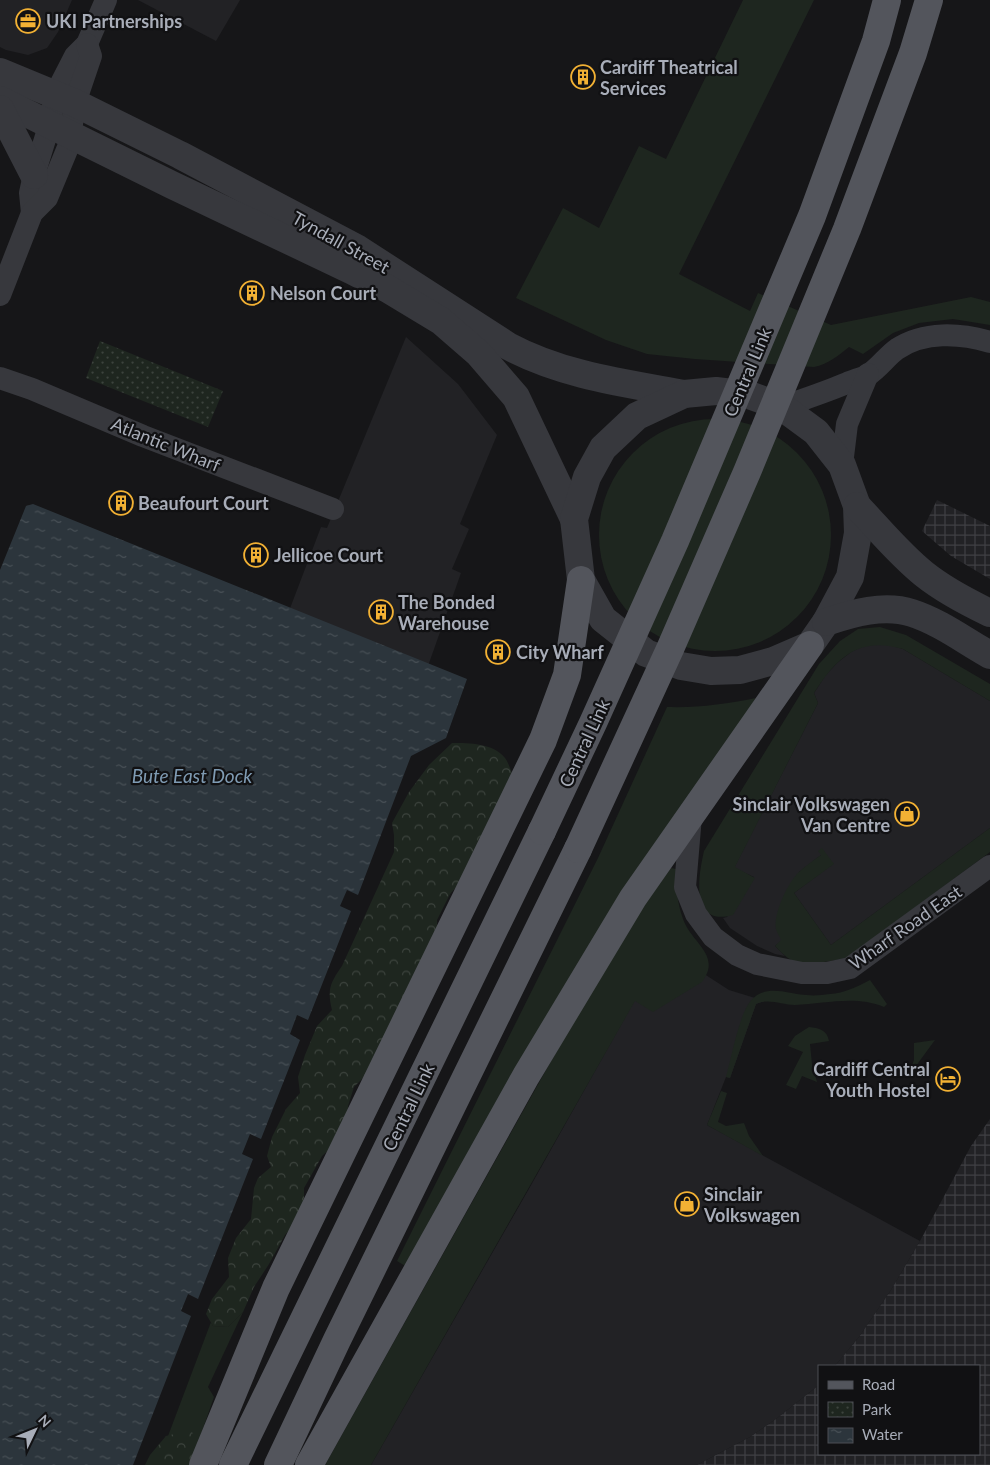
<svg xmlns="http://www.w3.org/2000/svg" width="990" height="1465" font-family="Lato,sans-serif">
<defs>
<pattern id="industrial-grid" width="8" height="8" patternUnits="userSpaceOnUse" patternTransform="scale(1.25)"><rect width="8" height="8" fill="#222225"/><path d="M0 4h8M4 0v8" fill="none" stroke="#3f3f43"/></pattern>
<pattern id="forest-crowns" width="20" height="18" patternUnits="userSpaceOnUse" patternTransform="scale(1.25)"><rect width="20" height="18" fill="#1e261f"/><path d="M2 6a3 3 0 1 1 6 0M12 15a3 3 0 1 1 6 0" fill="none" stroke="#3c433d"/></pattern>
<pattern id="park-dots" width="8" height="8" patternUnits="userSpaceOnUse" patternTransform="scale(1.25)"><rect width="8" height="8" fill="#1e261f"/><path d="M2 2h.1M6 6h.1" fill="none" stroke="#3c433d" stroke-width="1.8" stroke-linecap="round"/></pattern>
<pattern id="water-ripples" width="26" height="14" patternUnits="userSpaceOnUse" patternTransform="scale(1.25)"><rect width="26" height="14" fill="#2c353c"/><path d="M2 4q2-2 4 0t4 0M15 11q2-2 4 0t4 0" fill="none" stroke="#485056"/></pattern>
</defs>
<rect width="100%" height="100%" fill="#161618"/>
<g fill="#222225">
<polygon points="0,0 72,0 58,32 47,48 28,55 6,50 0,47"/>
<polygon points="138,0 240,0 216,41"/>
<polygon points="406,337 458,384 497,435 460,524 469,529 452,569 461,573 428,666 289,611 321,527 327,528"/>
<polygon points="877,644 890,645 903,649 990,701 990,828 831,945 794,893 833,864 821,855 799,872 782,940 775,946 785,956 775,954 757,946 730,928 723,918 727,917 754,877 734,868 818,703 814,693 825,676 837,663 851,652 863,646"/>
<polygon points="664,948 729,990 765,1001 756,1004 730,1078 726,1077 707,1125 920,1241 891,1290 859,1337 835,1366 819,1366 819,1385 776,1419 750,1437 697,1465 371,1465 530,1187"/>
</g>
<g fill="url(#industrial-grid)">
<polygon points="937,500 990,526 990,579 951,556 922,531"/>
<polygon points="990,1119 990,1465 697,1465 750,1437 776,1419 819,1385 819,1454 979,1454 979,1366 835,1366 859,1337 891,1290 920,1241 971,1146"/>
</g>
<g fill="#1e261f">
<path d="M743,0H814L679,274L750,311L758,293L831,325L971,297L990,302V325L953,319L919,323L893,333L863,354L849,347C838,356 828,364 814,367L695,359L647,354L606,340L516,298L563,208L599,228L639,146L666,159Z"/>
<circle cx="715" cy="535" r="116"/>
<path d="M880,627L906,635L990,684V701L903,649C859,636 837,657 814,693L818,703L735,867L755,878L733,915C690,927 698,877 704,851L819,664L840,641L858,629Z"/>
<path d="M756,698L407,1267L397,1261L598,858L667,707C698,708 726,704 756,698Z"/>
<path d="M990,828V852L848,957C834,961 811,965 797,962C788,960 781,952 775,946L781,940C780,937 777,933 776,929C773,914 788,882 799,872C805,866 813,861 821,855L818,851L822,848L834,864L794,893L831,945Z"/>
<path d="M671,868L676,869C676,886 677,902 683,919C692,944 722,955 702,982L653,1012L635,1001L371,1465H325L602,970L642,908Z"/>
<path d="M870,980L887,1004L884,1007C855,995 825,1004 795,1005C782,1005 768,998 756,1004L730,1078L726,1077C731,1059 739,1017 749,1003C765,982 786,994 807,995C814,996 822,995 830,994C844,993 857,987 870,980Z"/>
<path d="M809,1027C819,1028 827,1030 829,1041L810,1044L812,1064L817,1082L802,1076L796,1089L786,1085L803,1052L788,1046L795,1036Z"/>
<polygon points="935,1040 910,1074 909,1073 914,1060 914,1043"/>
<polygon points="721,1091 727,1093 718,1122 726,1126 744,1123 749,1136 763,1156 707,1125"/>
<polygon points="243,1312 208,1387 214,1397 199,1440 168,1436 211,1322 213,1326 228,1327"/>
</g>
<g fill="url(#forest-crowns)">
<path d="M452,743C469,743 493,743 505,758C508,762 510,768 512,773L468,874L450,894L437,920V935L374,1067L354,1087L348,1106L347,1123L341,1139L322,1156L304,1188V1204L298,1221L285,1235L269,1264L254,1287L243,1312L228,1327L213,1326L206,1314L212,1299L229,1277L228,1258L236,1238L251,1219L254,1188L258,1178L271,1167L267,1156L272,1137L286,1109L300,1093L298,1077L305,1055L317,1026L332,1010C327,990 330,983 342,966L394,852V835L392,823L409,792L429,765Z"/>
<polygon points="190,1430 199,1440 193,1465 145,1465 150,1455 166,1436"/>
</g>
<polygon fill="url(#park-dots)" points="100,341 223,391 208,427 86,378"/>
<polygon fill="url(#water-ripples)" points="33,504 467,679 446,738 411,756 358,895 347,890 340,906 351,911 308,1020 297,1015 290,1034 300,1040 261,1139 250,1134 242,1154 253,1159 198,1299 188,1294 181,1311 191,1316 133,1465 0,1465 0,570 24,511 26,506"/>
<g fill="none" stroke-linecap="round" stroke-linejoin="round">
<g stroke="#37383d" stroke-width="22">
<polyline points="32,213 30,193 34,175 50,123 55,95 75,56 87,44 106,0"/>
<polyline points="0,295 32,213 47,198 69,145 75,103 91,56 87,44"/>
<polyline points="0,378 32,389 143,436 333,509"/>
<path d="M782,407C804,399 826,392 847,383C854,380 862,378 868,375C879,368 887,356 897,349C924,331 960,333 990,342"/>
<polyline points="842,465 847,424 868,374"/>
<polyline points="691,816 685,887 696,914 713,937 737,955 757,964 802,973 827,973 850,968 990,866"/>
</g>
<g stroke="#37383d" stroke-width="28">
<path d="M0,72L75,103L180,155L358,249L508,346C562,375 624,383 684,394"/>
<polyline points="0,100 172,185 351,270 388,289 441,321 479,354 516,397 574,519"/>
<polyline points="0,109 34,175"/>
<polygon points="716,391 749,395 782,407 816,432 842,465 857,506 858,533 850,577 826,622 810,645 773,661 740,670 711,671 681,666 646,653 603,619 581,580 574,519 587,477 603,448 637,416 684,394"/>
<path d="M857,506C879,529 899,554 924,574C944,590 967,602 990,613"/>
<path d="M826,622C853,613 884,604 912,613C940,622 965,641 990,655"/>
</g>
<g stroke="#53555c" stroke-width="28">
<polyline points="203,1465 276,1288 543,740 567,675 581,580"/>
<polyline points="233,1465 542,831"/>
<polyline points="278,1465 337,1340 578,849"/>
<polyline points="309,1465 526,1076 633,898 810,645"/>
</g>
<g stroke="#53555c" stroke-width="28">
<polyline points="542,831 593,723 675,541 812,216 876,41 887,0"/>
<polyline points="578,849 670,649 747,472 847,229 913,53 929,0"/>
</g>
</g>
<defs>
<g id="office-ring" transform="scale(1.25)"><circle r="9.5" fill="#111113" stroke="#f2b134" stroke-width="1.5"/><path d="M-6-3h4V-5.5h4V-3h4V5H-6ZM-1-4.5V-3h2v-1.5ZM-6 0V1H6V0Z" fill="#f2b134"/></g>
<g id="building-ring" transform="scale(1.25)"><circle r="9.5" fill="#111113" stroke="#f2b134" stroke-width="1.5"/><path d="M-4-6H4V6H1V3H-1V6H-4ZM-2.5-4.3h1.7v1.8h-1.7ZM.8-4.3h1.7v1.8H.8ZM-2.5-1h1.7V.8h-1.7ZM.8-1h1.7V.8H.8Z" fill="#f2b134"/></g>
<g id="shop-ring" transform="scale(1.25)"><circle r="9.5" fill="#111113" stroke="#f2b134" stroke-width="1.5"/><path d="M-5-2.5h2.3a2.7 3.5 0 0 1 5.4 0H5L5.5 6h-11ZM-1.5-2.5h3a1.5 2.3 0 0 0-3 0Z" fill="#f2b134"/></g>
<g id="hotel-ring" transform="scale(1.25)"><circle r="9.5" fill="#111113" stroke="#f2b134" stroke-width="1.5"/><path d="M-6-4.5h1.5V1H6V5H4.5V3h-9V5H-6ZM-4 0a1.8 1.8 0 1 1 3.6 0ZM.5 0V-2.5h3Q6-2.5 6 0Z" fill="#f2b134"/></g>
</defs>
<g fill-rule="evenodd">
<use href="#office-ring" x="28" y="21"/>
<use href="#building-ring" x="583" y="77"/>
<use href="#building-ring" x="252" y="293"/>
<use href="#building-ring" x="121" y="503"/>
<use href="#building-ring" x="256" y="555"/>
<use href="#building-ring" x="381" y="612"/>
<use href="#building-ring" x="498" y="652"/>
<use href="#shop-ring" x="907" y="814"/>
<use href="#hotel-ring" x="948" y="1079"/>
<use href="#shop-ring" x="687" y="1204"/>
</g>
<g text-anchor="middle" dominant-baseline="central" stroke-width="4.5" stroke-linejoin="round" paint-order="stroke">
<g font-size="18" font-weight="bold" fill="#a8adb8" stroke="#111113" text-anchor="start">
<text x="46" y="21">UKI Partnerships</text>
<text x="600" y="67">Cardiff Theatrical<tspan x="600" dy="21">Services</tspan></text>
<text x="270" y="293">Nelson Court</text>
<text x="138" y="503">Beaufourt Court</text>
<text x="274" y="555">Jellicoe Court</text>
<text x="398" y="602">The Bonded<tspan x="398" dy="21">Warehouse</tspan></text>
<text x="516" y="652">City Wharf</text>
<text x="890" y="804" text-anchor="end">Sinclair Volkswagen<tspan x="890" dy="21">Van Centre</tspan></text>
<text x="930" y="1069" text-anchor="end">Cardiff Central<tspan x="930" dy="21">Youth Hostel</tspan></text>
<text x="704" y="1194">Sinclair<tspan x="704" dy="21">Volkswagen</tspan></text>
</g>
<g font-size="18" fill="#a8adb8" stroke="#111113">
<text transform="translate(341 242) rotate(29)">Tyndall Street</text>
<text transform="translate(747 372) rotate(-67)">Central Link</text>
<text transform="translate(166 444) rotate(22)">Atlantic Wharf</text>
<text transform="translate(584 743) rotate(-65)">Central Link</text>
<text transform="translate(905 927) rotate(-35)">Wharf Road East</text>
<text transform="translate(408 1107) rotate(-64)">Central Link</text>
</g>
<g font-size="19" font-style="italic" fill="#7f9bb3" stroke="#111113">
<text x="192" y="775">Bute East Dock</text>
</g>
</g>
<rect x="818" y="1365" width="162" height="90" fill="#111113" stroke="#4d4f55"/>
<rect x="828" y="1381" width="25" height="8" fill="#53555c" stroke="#4d4f55"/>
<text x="862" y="1390" font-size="15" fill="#a8adb8">Road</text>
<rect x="828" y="1402" width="25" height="15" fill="url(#park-dots)" stroke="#4d4f55"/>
<text x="862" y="1415" font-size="15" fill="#a8adb8">Park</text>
<rect x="828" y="1428" width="25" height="15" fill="url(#water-ripples)" stroke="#4d4f55"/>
<text x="862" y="1440" font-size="15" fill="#a8adb8">Water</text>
<g transform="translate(35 1430) rotate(47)" stroke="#111113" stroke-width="4" paint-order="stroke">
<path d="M0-4L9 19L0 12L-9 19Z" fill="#a8adb8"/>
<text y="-8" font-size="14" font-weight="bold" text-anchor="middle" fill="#a8adb8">N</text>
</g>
</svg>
